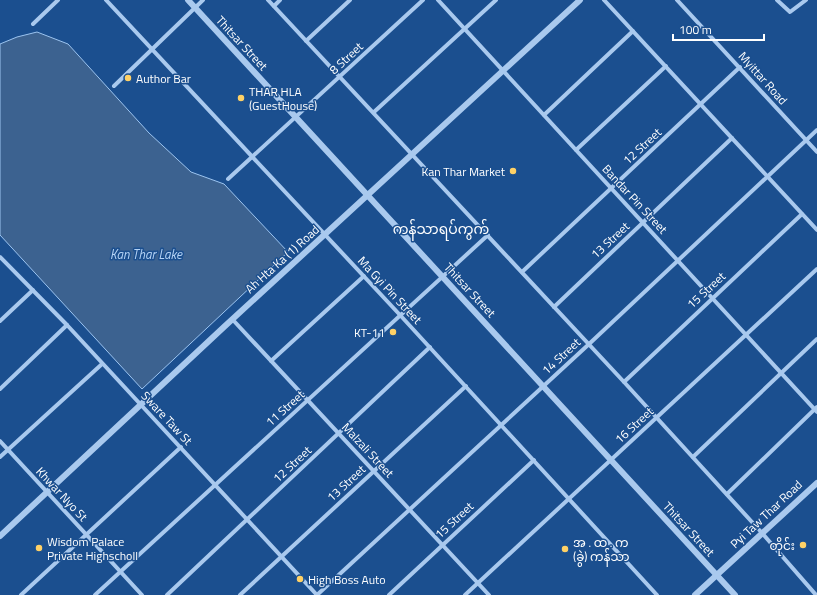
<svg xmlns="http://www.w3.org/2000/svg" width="817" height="595" font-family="'Titillium Web','Noto Sans Myanmar',sans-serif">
<rect width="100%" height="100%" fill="#1b4f8f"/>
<polygon fill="#3c6290" stroke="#9cc4f0" points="37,32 68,44 149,133 191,172 224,184 288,252 142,389 0,235 0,44 17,37"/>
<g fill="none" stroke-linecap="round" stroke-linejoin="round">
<g stroke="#a9c9ee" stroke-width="4">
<polyline points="106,0 400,315 657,595"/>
<polyline points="268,0 624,382 762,533 816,595"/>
<polyline points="438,0 817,412"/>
<polyline points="604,0 817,230"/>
<polyline points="677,0 817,152"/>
<polyline points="777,0 790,12 806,0"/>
<polyline points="274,6 280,0"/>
<polyline points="33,24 58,0"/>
<polyline points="306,41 350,0"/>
<polyline points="114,86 203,0"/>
<polyline points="374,112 496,0"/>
<polyline points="544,115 633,31"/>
<polyline points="576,150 666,66"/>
<polyline points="228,179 423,0"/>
<polyline points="0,257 67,325 317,595"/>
<polyline points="522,272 740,67"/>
<polyline points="554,307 732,138"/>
<polyline points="233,320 489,595"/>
<polyline points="0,321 33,290"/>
<polyline points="271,361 364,276"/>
<polyline points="624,382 802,214"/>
<polyline points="0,389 67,325"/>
<polyline points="0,441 142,595"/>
<polyline points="0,457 102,364"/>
<polyline points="693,457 817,339"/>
<polyline points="727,494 817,407"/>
<polyline points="21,595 181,447"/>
<polyline points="95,595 488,235"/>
<polyline points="167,595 430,347"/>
<polyline points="240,595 466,386"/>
<polyline points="317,595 588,345 817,130"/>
<polyline points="389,595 534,460"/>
<polyline points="465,595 817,269"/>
</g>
<g stroke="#a9c9ee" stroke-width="6">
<polyline points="188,0 735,595"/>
<polyline points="0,536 225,326 580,0"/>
<polyline points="695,595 817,483"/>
</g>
</g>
<g fill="#ffd166" stroke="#1b4f8f" stroke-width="1.5">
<circle cx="128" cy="78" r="4"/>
<circle cx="241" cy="98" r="4"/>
<circle cx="513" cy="171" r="4"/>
<circle cx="393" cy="332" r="4"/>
<circle cx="803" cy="545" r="4"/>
<circle cx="39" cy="548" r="4"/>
<circle cx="565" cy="549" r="4"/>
<circle cx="300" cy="579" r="4"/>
</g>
<g text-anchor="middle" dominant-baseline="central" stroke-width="3" stroke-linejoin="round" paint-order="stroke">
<g font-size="12" fill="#fff" stroke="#1b4f8f">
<text transform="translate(242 43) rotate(47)">Thitsar Street</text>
<text transform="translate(346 58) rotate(-43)">8 Street</text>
<text transform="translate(763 78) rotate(48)">Myittar Road</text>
<text transform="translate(642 146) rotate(-43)">12 Street</text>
<text transform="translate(635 199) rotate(47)">Bandar Pin Street</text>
<text transform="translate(610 240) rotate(-43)">13 Street</text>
<text transform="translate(282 259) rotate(-42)">Ah Hta Ka (1) Road</text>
<text transform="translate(390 290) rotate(47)">Ma Gyi Pin Street</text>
<text transform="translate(470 290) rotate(47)">Thitsar Street</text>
<text transform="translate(706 290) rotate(-43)">15 Street</text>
<text transform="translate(561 356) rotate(-43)">14 Street</text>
<text transform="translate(285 408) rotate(-42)">11 Street</text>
<text transform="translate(167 418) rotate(47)">Sware Taw St</text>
<text transform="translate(634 425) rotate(-43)">16 Street</text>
<text transform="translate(368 450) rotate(47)">Malzali Street</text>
<text transform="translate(292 464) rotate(-43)">12 Street</text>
<text transform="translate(346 483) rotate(-43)">13 Street</text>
<text transform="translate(62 494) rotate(47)">Khwar Nyo St</text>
<text transform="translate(766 514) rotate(-43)">Pyi Taw Thar Road</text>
<text transform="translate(454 520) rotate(-43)">15 Street</text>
<text transform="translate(689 529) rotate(47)">Thitsar Street</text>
</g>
<g font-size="12" fill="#fff" stroke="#1b4f8f" text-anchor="start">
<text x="136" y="78">Author Bar</text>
<text x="249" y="91">THAR HLA<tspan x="249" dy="14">(GuestHouse)</tspan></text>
<text x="505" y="171" text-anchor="end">Kan Thar Market</text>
<text x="385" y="332" text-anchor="end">KT-11</text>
<text x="47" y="541">Wisdom Palace<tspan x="47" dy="14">Private Highscholl</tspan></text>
<text x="573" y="542">အ . ထ . က<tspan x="573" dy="14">(ခွဲ) ကန်သာ</tspan></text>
<text x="795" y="545" text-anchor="end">တိုင်း</text>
<text x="308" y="579">High Boss Auto</text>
</g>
<g font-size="13" font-style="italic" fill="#b5d3f5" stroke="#1b4f8f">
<text x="146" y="254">Kan Thar Lake</text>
</g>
<g font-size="14" fill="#fff" stroke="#1b4f8f">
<text x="441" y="228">ကန်သာရပ်ကွက်</text>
</g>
</g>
<path d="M673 34v6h91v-6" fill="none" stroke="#ffffff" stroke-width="2"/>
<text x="679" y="34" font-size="12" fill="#ffffff" stroke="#1b4f8f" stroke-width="3" paint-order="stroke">100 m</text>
</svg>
